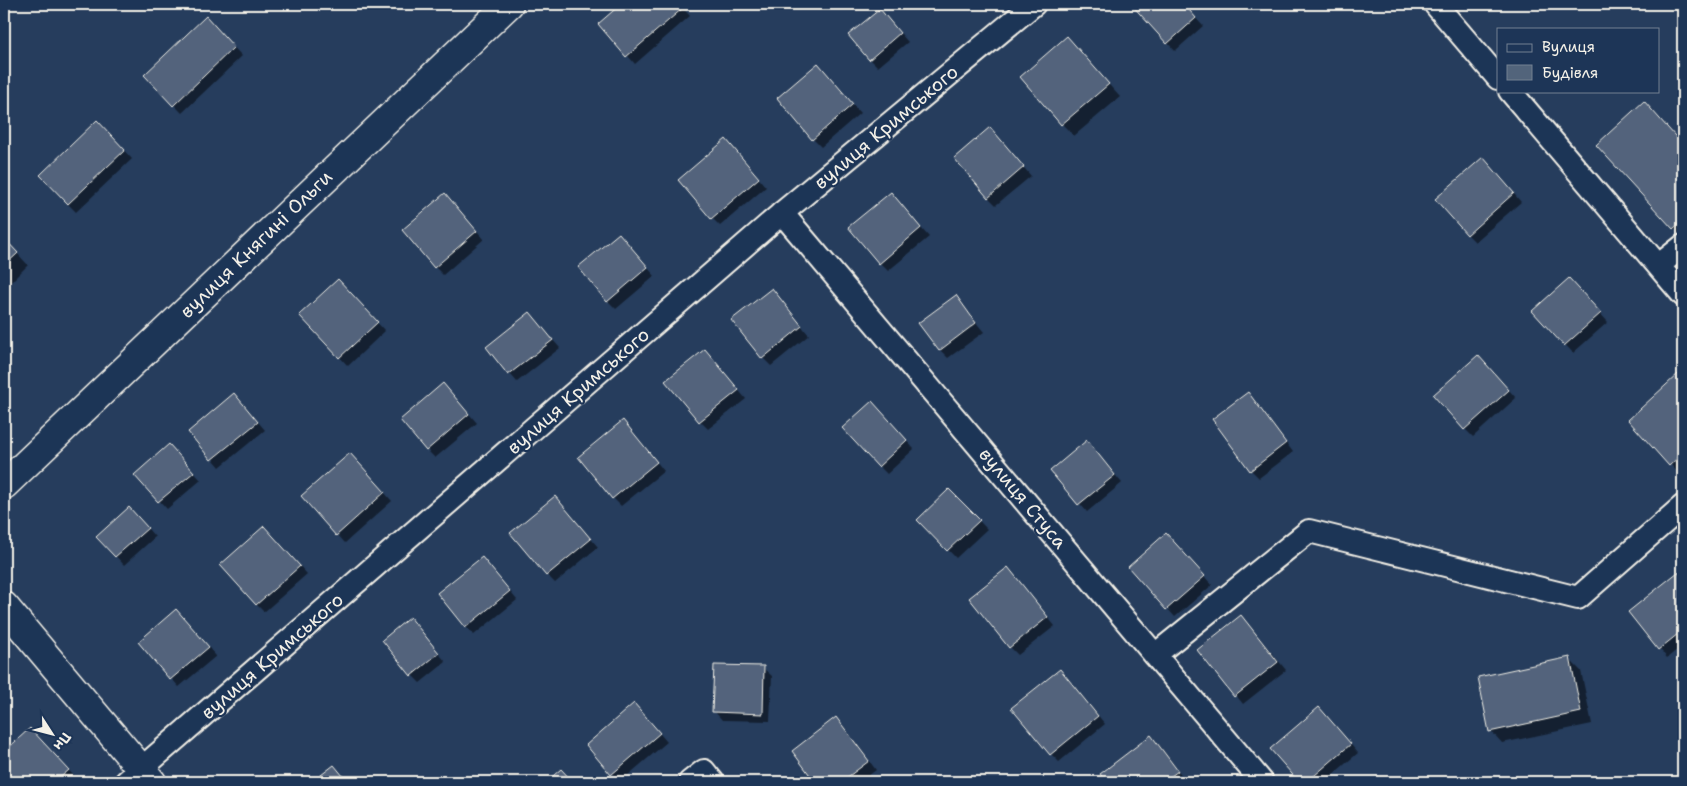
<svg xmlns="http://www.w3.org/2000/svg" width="1687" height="786" font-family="'Shantell Sans',sans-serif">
<rect width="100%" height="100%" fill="#263d5d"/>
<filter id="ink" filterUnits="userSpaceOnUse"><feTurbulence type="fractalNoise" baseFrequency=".02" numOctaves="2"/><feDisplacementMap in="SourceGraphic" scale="10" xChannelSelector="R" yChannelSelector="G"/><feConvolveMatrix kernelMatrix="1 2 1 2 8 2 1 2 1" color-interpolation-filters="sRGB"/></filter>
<g filter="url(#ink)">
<g fill="#0007">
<polygon points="623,4 679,4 690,16 635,64 600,24"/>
<polygon points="1133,4 1183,4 1203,26 1175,51"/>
<polygon points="880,10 908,42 878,67 870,59"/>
<polygon points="214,26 242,56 182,113 145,75"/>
<polygon points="1067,38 1120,97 1074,136 1062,124"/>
<polygon points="826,73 860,113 821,147 813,139"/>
<polygon points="1655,115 1683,145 1683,238 1598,145"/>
<polygon points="105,130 132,159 76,212 68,204"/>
<polygon points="998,137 1031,176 996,205 988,197"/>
<polygon points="734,149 766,187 720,226 712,218"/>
<polygon points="1491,167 1521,202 1475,242 1467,234"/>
<polygon points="891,194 929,237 888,271 880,263"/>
<polygon points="453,203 484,239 443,275 435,267"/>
<polygon points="619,235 655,276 616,309 608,301"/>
<polygon points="4,239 28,265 4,289"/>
<polygon points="1577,288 1608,322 1573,353 1534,311"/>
<polygon points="346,289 385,331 348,366 301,315"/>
<polygon points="772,290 809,335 771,366 763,358"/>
<polygon points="955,297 984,332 948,358 940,350"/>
<polygon points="530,314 560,348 517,382 488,348"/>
<polygon points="705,350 746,399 708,429 700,421"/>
<polygon points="1486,364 1516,398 1473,437 1465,429"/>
<polygon points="1678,375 1683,380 1683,476 1682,477 1630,420"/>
<polygon points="451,393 477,423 435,458 427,450"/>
<polygon points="1247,394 1255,402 1293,452 1259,478 1251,470"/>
<polygon points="242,403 265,430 220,467 190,432"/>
<polygon points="880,411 914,449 887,474 879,466"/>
<polygon points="631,430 664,471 621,506 613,498"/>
<polygon points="1087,442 1122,483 1087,512 1052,471"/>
<polygon points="177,454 201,480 167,509 136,475"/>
<polygon points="358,463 392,501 345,543 303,496"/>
<polygon points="949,490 987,529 956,558 919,520"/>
<polygon points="555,497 598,547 555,583 547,575"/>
<polygon points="137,516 155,537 124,565 98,537"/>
<polygon points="272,535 307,574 264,612 256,604"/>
<polygon points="1174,542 1212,585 1175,617 1130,567"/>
<polygon points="482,558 517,600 474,635 466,627"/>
<polygon points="1008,568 1055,626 1018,655 1010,647"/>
<polygon points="1677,574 1683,580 1683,645 1667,658 1630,612"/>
<polygon points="1241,616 1286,670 1243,704 1199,650"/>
<polygon points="184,619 216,656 179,687 140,643"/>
<polygon points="410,619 446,662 420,683 412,675"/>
<polygon points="1569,659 1581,671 1592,724 1502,743 1491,731"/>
<polygon points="763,668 772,676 770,721 722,720 714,711"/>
<polygon points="1068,679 1105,724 1059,762 1051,754"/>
<polygon points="642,713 667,742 620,782 587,745"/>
<polygon points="1327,717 1358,753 1324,782 1300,782 1272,749"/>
<polygon points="836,719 844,727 876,770 860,782 816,782 793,751"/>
<polygon points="30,730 76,778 72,782 4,782 4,754"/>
<polygon points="1151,737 1159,745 1185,780 1182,782 1108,782 1102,774"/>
</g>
<g fill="#52647b" stroke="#f4f1e8">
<polygon points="621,4 680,4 683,8 626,57 598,24"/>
<polygon points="1131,4 1184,4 1196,18 1167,44"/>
<polygon points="880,9 900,33 869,60 848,35"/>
<polygon points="206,16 234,47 173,106 144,75"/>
<polygon points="1067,36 1109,84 1061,125 1020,77"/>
<polygon points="818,63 853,104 812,140 777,98"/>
<polygon points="1644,101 1683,145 1683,220 1673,229 1596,145"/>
<polygon points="97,120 125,150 68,204 40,175"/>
<polygon points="990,127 1024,167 988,198 954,158"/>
<polygon points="726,139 759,178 711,219 678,180"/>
<polygon points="1483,157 1514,193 1467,235 1435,199"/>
<polygon points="891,192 921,228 879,264 848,227"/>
<polygon points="445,193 477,231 434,268 402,230"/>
<polygon points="619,233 648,267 607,302 578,267"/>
<polygon points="4,238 18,253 4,266"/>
<polygon points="1569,278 1601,313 1564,346 1532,311"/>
<polygon points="338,279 378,322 339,358 299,315"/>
<polygon points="772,288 802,326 762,359 731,320"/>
<polygon points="956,295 976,323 939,351 918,323"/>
<polygon points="530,312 553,340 508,375 486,347"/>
<polygon points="705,349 739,390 699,422 665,381"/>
<polygon points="1478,355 1509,390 1464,430 1433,395"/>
<polygon points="1678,374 1683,379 1683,453 1669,466 1628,420"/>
<polygon points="443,383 469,414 426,451 400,420"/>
<polygon points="1248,392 1286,443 1250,471 1212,419"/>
<polygon points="234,393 258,422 211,460 188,432"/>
<polygon points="872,401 907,440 878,467 842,428"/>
<polygon points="623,420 657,462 612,499 578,457"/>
<polygon points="1087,440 1115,475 1078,505 1050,471"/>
<polygon points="169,444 194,472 158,502 134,475"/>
<polygon points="350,453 385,492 336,536 301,496"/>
<polygon points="949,489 980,520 947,551 917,520"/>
<polygon points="555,496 591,539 546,576 510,533"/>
<polygon points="129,507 148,528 115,557 96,537"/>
<polygon points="264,526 300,566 256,605 220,565"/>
<polygon points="1166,533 1205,576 1166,610 1128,567"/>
<polygon points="482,557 510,591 465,628 437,593"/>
<polygon points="1008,567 1048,617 1009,648 969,598"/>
<polygon points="1678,572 1683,579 1683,630 1658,650 1628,612"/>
<polygon points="176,609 209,647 170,680 138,642"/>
<polygon points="1241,615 1278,662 1234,697 1197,650"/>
<polygon points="410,617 439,653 411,676 382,640"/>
<polygon points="1570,657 1581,712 1489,732 1478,677"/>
<polygon points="714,665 764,666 763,714 712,712"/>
<polygon points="1060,669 1098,716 1050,755 1011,708"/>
<polygon points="634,703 660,733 611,775 586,745"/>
<polygon points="1319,707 1351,744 1307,782 1299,782 1270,749"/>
<polygon points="836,717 869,761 841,782 815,782 792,751"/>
<polygon points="30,728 69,770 55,782 4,782 4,752"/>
<polygon points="1151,735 1178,771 1163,782 1106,782 1100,774"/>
<polygon points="334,765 348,782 312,782"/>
<polygon points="561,769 573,782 546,782"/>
</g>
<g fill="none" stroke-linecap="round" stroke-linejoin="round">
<g stroke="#f4f1e8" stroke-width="26">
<g id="street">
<polyline points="1435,4 1498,78"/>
<polyline points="1510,91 1683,295"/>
<polyline points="782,213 1262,782"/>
<polyline points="1659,265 1683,246"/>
<polyline points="1155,655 1309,531 1578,598 1683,506"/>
<polyline points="126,782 782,213 1034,4"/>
<polyline points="690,782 704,771 713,782"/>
</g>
</g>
<g stroke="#f4f1e8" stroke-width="31">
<g id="secondary">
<polyline points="4,485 509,4"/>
<polyline points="4,606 152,782"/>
</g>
</g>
<use href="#street" stroke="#1d3557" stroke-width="22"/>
<use href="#secondary" stroke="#1d3557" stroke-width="28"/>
</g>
</g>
<g text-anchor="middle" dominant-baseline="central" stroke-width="4.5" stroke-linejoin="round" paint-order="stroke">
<g font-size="19" fill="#f4f1e8" stroke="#1d3557">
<text transform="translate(886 127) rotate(-40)">вулиця Кримського</text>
<text transform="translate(256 244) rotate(-44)">вулиця Княгині Ольги</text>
<text transform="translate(578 391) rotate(-41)">вулиця Кримського</text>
<text transform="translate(1023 498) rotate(50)">вулиця Стуса</text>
<text transform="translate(272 656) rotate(-41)">вулиця Кримського</text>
</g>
</g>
<rect width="1687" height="786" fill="none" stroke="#1d3557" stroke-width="20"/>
<rect x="10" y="10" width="1667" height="766" fill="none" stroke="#f4f1e8" stroke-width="2" filter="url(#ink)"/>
<rect x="1497" y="28" width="162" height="65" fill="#1d3557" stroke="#738091"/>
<rect x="1507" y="44" width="25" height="8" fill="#1d3557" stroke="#738091"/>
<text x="1542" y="52" font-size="15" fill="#f4f1e8">Вулиця</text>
<rect x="1507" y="65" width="25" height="15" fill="#52647b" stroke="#738091"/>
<text x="1542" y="78" font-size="15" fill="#f4f1e8">Будівля</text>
<g transform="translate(52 734) rotate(126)" stroke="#1d3557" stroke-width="4" paint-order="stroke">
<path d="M0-4L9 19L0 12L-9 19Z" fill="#f4f1e8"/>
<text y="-8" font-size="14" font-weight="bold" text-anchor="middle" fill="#f4f1e8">Пн</text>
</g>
</svg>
